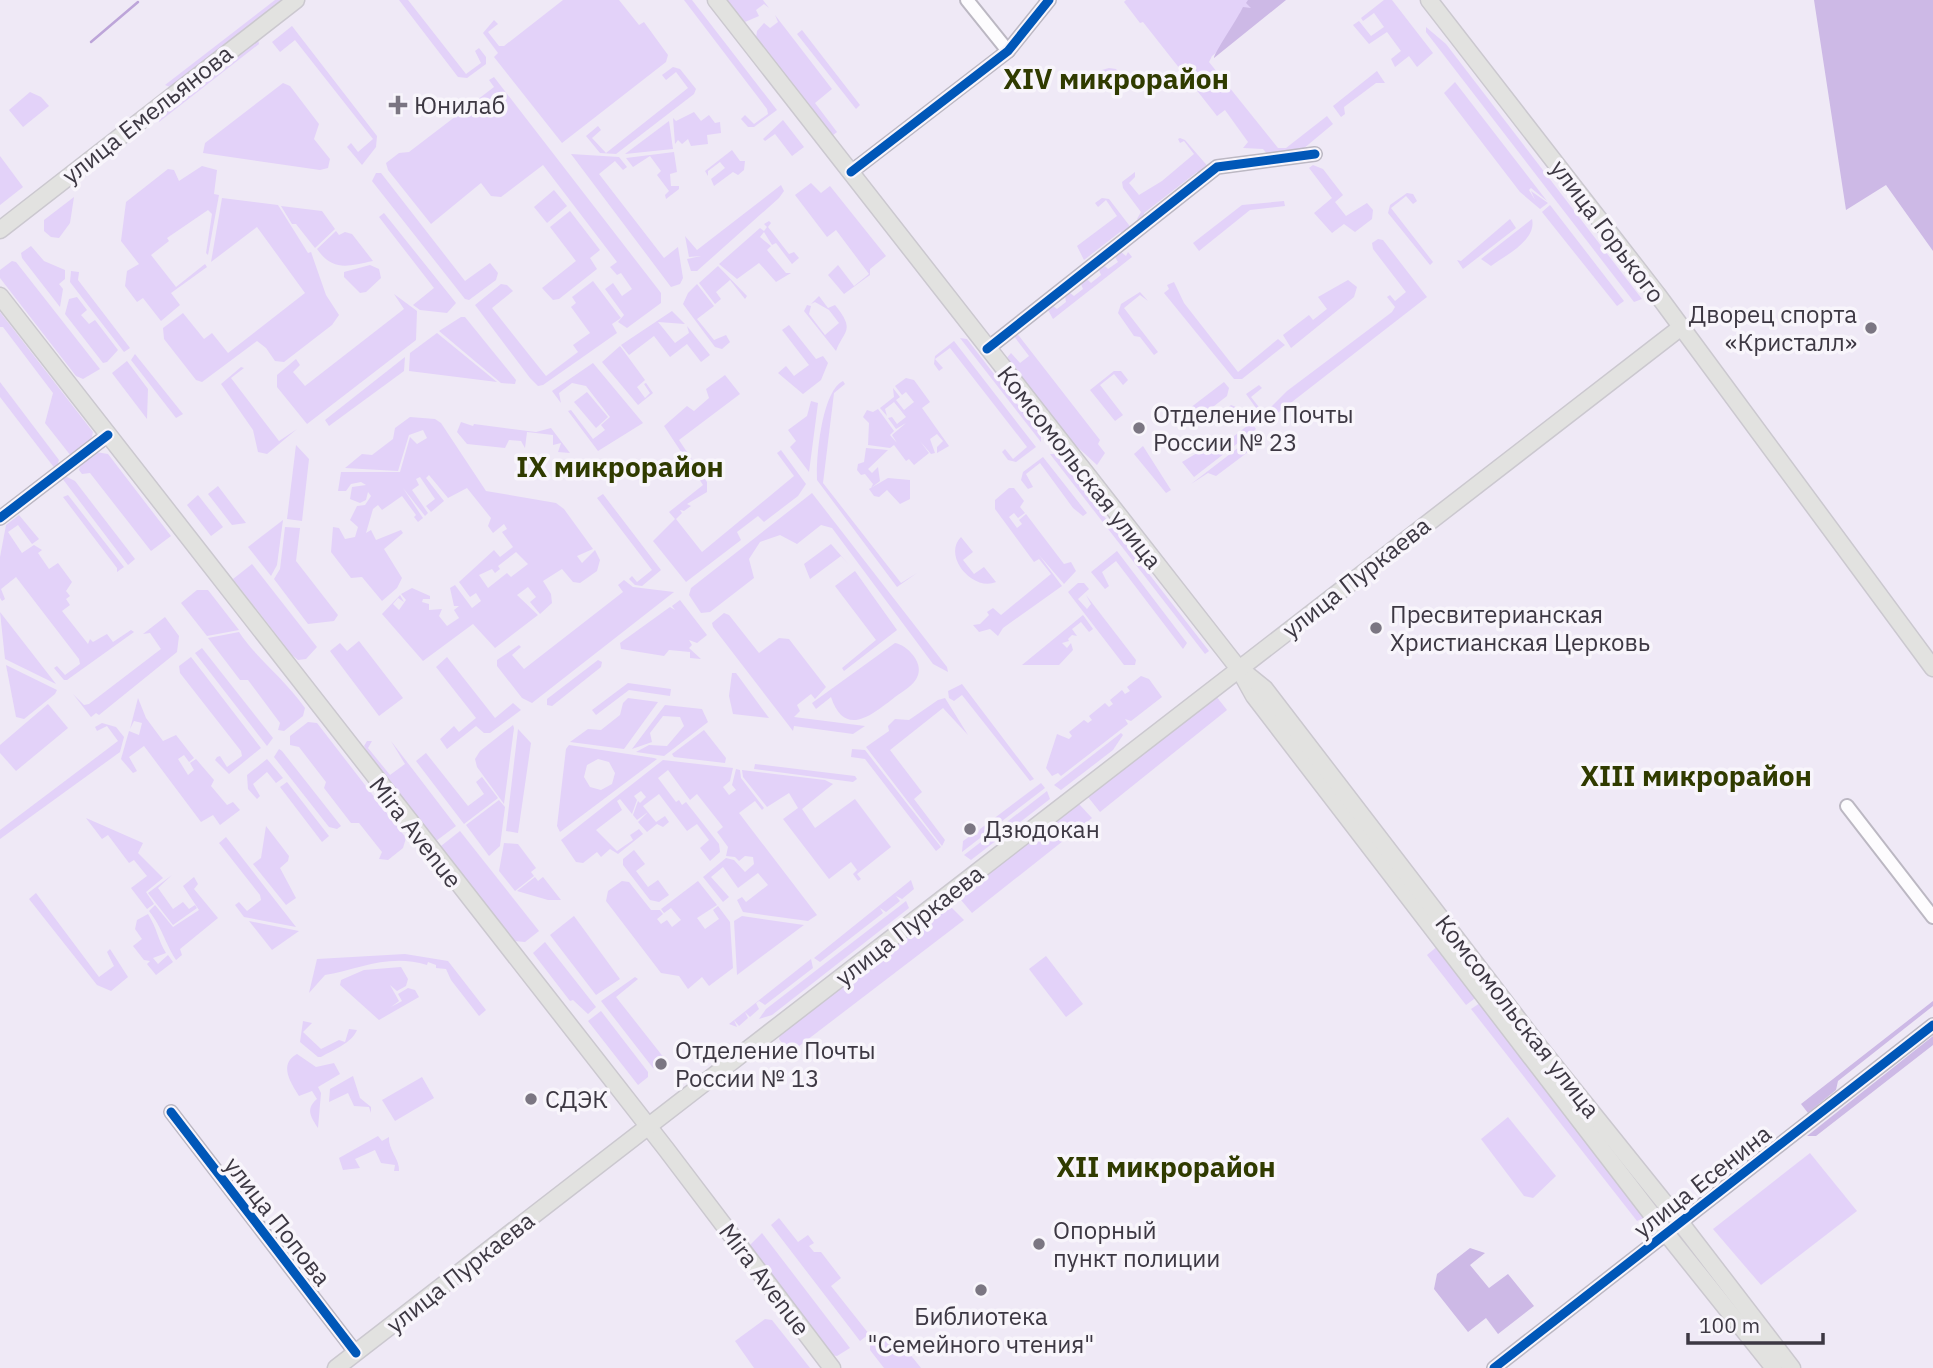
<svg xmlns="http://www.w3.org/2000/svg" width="1933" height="1368" font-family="'IBM Plex Sans',sans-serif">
<rect width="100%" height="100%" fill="#efe9f6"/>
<g fill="#e3d2f9" fill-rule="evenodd">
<polygon points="275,0 282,0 170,87 165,85"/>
<polygon points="399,0 408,0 466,74 481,63 475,51 479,48 486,57 486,64 467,78 458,77"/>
<polygon points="563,0 619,0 639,25 644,22 668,55 666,62 562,143 494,57 498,53 483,33 494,20 498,24 488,32 499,46 504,46"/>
<polygon points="684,0 692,0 777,110 754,127 748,127 741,119 745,115 754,124 768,114 767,109"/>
<polygon points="726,0 763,0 769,8 764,4 756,10 759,16 745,22"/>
<polygon points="1126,0 1284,0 1212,56 1209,62 1278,148 1286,148 1327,116 1333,124 1297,154 1268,155 1263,149 1243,148 1248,142 1225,110 1217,116 1143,22 1140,23 1124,2"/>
<polygon points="1384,0 1392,0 1433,53 1417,67 1409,56 1395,67 1391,59 1401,51 1387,32 1369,44 1353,25 1359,21 1371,36 1384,27 1374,13 1363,21 1361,18"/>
<polygon points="775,15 832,89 815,103 837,132 832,136 756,38 757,31 764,23 770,28 778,22"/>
<polygon points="292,26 377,136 376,147 362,165 347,147 351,143 358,152 373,139 295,40 280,52 272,42"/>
<polygon points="1426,27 1446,44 1642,299 1634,302 1426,32"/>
<polygon points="802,30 860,105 856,109 797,34"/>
<polygon points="258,38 259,44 159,122 159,115"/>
<polygon points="673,67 680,69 696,89 694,94 616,154 600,153 586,136 598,126 601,130 592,138 606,153 688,88 676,72 666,80 662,75"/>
<polygon points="1109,68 1116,69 1129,85 1090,86 1095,72"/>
<polygon points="1377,71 1385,83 1376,83 1344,107 1345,114 1341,117 1333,106"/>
<polygon points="494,77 661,293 661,303 627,328 618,322 624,315 605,289 613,283 622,296 632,289 621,273 617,275 610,267 617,262 543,165 501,197 491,196 481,183 431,224 388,170 386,163 399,153 409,152 494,87 489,80"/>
<polygon points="1455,82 1547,201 1531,188 1529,190 1535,200 1531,191 1548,203 1540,209 1520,192 1444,93"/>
<polygon points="283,83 290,86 319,124 314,139 330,159 328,168 320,170 203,153 205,143"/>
<polygon points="30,92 41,97 49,106 23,127 9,110"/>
<polygon points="694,112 701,121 709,115 715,123 720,122 721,133 707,135 708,144 691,146 688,139 682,144 678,140 675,144 673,118 676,121"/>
<polygon points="783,120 804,147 792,156 775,134 765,141 763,139"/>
<polygon points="669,121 673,149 625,154"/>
<polygon points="1180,138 1185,140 1210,169 1201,174 1197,172 1144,213 1145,219 1140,222 1137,219 1141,212 1123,188 1122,182 1135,172 1135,177 1129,183 1139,195 1162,181 1194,154 1184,141 1180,143 1178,139"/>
<polygon points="732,150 740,161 745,161 744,170 738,175 733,172 714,186 711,179 725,168 720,162 708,171 708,176 705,171"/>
<polygon points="674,152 677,172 670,174 671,186 679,186 679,189 666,199 665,195 669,191 657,175 661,171 650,156 633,167 626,158"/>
<polygon points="571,154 619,157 627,167 623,170 615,161 599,174 664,258 678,247 683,278 680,284 671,287"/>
<polygon points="0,156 23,187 0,205"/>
<polygon points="1313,165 1323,169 1343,195 1335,202 1346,216 1367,203 1373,210 1372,219 1355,232 1344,224 1332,233 1314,213 1332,198 1309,168"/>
<polygon points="202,166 217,170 214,194 219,195 208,255 206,253 212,214 208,210 167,238 169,241 151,255 176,287 205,264 207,267 171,293 180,305 161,321 143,298 137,302 125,286 127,271 139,264 121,241 126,202 168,169 174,170 179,181"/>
<polygon points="376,173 381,173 465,281 490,263 498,273 496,280 469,300 465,299 372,181"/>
<polygon points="811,183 821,193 830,186 886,256 870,269 870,275 844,294 828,275 838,265 854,286 869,274 836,230 827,237 795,195"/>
<polygon points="781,185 784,191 779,198 697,271 691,271 687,259 701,256 689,257 685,236 697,250"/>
<polygon points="554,190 567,206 547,223 534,207"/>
<polygon points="1407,193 1413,194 1417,201 1413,204 1406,196 1391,208 1433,262 1430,265 1388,213 1390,205"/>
<polygon points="74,197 70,223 59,238 51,237 44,231 44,220"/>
<polygon points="222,198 278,205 308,253 311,252 326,295 339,315 332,325 284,362 275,361 266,348 257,341 202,382 196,380 164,339 163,328 183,313 204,339 212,333 228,353 305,293 257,227 211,262"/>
<polygon points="1102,198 1109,199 1132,229 1124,234 1120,232 1084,260 1077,246 1117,216 1106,200 1098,207 1095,203"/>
<polygon points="1284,201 1285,206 1250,210 1199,251 1193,243 1242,205"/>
<polygon points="1550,205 1624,301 1617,306 1542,212"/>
<polygon points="281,206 322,211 335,229 315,248 296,224 292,224"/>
<polygon points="570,211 600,250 590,258 597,269 559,299 553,300 542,288 576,261 550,227"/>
<polygon points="384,213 456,303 447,313 420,310 413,305 434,288 379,217"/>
<polygon points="1510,219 1516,228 1463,269 1457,260 1461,261"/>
<path d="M1532,219C1537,240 1506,255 1491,266L1481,259Z"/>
<polygon points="769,221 771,223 768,227 789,254 794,252 799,258 792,264 776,243 772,245 764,232 760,237 771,246 767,250 786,273 791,273 776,282 759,263 737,279 719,264 760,228 764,231 767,227 764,224"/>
<path d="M336,231L339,235L345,232L352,234L373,261C348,266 333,272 317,249Z"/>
<polygon points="1378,239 1383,240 1427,297 1266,422 1246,394 1259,385 1262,388 1251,397 1262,411 1268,410 1287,391 1392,312 1395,307 1387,297 1390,295 1395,301 1406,292 1373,249 1372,243"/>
<polygon points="31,246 44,261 65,270 65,279 59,284 63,289 60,307 22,258 21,253"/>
<polygon points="1128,252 1132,257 1053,319 1048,310 1053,306 1057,309 1066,302 1065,296 1070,293 1074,296 1083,289 1081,284 1087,279 1091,283 1101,275 1099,270 1105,266 1108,269 1118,262 1115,257 1121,252 1126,256"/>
<polygon points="12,261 16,262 100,369 83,379 76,376 0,278 0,270"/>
<polygon points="370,265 379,269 381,278 366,292 360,293 344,277 344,272"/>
<polygon points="718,266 747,296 745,299 730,280 716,292 721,299 715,304 699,283"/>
<polygon points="71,271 79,272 78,280 130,348 124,352 70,282"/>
<polygon points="1348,280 1357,287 1354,297 1291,348 1283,335 1309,315 1313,320 1327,309 1318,297"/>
<polygon points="593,281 621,318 612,324 617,333 543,385 538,386 530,378 475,305 501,284 507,285 513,291 492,308 546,376 578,352 573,345 590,333 571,307 576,303 572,297"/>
<polygon points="1174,282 1184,303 1238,372 1278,339 1285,345 1242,379 1234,379 1164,293 1169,289 1167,285"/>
<polygon points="697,284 714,306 697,319 714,340 726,335 730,342 722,349 715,347 683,304 688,293"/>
<polygon points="1140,292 1148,301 1140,295 1124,308 1158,352 1154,355 1140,337 1134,336 1118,313 1121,304"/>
<polygon points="394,294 417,311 416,340 307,424 277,387 277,375 296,359 300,365 293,372 305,386 404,309"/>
<path d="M819,296L828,308L835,305C856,331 844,330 836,351L804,311L807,305L811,306L809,314L825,335L839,323L829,310L815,302L811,304Z"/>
<polygon points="77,297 87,310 81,315 89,324 95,320 118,350 107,362 103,363 65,314 69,299"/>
<polygon points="672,311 685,324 658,322 675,343 689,333 687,326 710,355 701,362 687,344 670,357 654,336 629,355 621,345"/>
<polygon points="0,312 93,432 91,441 71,456 45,423 53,393 3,327 0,327"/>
<polygon points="461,317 465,317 516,380 515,384 501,383 439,331"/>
<polygon points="789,325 816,359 823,356 828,363 821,380 803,394 778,373 786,366 794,376 809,365 782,330"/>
<polygon points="1016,332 1100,440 1098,444 1105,453 1097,465 1060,431 1005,360 1011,353 1020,363 1029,356 1013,335"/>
<polygon points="437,333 497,382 409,371 410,353"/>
<polygon points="960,338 967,339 1041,435 1041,442"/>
<polygon points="954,341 1036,447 1016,462 1008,460 1002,452 1005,449 1013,459 1027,447 950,348 935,359 943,368 939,371 934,364 935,356"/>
<polygon points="620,346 645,380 637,387 645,398 650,393 644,384 646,383 653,393 638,405 602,362"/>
<polygon points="135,354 183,414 176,418 131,360"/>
<polygon points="405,357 404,371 329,426 325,420"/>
<polygon points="127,361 148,389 147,419 112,373"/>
<polygon points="593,363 643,423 598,451 568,411 571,410 593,439 605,430 601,425 610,417 586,386 572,383 559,393 561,403 552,391"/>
<polygon points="241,367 244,368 231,378 279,441 297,429 267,454 258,452 253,430 221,384"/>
<polygon points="1114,371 1121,371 1128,380 1123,385 1114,374 1100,385 1123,415 1115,421 1090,390"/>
<polygon points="725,375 740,394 679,440 707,482 707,492 687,504 691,506 684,511 680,510 682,513 676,519 702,552 794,476 777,453 781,450 806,484 798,496 764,522 758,516 737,532 741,540 686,582 653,541 675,519 669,512 703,485 664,426 687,406 694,411 709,398 706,389"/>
<polygon points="906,378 914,380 930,402 922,408 949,446 937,453 937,447 943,441 937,434 930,439 935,453 931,454 920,441 929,453 914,465 909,459 906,461 894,445 890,448 868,445 869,423 863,417 867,410 873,412 878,409 894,431 890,435 897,443 892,435 906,423 896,429 888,418 892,417 897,424 906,417 894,402 885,409 887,416 880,408 894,397 893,388 900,397 896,400 904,410 914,402 906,392 902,395 895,386"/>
<path d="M843,381L845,384L834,393L823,483L901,583L917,573L897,587L817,480C816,456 822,391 843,381Z"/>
<polygon points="0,382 59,460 56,470 0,397"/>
<polygon points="1224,382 1229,388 1227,396 1205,413 1196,414 1190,408"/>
<polygon points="587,392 608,417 596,428 574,402"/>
<polygon points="811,401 818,403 809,472 790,447 796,441 788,430 807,416"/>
<polygon points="1231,405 1241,409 1239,411 1244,412 1256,429 1194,477 1182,462 1202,450 1206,455 1211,454 1247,426 1236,411 1227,415 1224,411"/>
<path d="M410,417L435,419L441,423L486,491L556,503L564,509L593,549L577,556L582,563L595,550L600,560L597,571L580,583L573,582L562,569L543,581L551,594L552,603L540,614L530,602L536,597L528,587L517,595L538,615L495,648L473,624L423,661L382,614L400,595L404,602L398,598L393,604L399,610L406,600L401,594L412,588L430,596V599H423L422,602L429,604V610L442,609L439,616L447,626L459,618L454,610L459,606H454L450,588L455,585L472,608L481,601L476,593L470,597L459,582L494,550L500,557L513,547L502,532L507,529L504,524L493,533L488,526L491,518L467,488L448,498L429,475L426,478L444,501L431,512L426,506L435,499L420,477L416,479L419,485L412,490L428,513L425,516L403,488L423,518L418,522L414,517L416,515L402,496L382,510L378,505L373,509L366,533L371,530L376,540L401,530L403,533L384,549L402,578L397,588L382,601L362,577L351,578L331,552L333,527L339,528L345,539L355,537L358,527L350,520L357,506L365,505L371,496L368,492L366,500L360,503L350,499L352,487L366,485L361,482L351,484L346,491H338L341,472H400L410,437L417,444L427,438L423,430L409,435L398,471L345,468L362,454L372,455L393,439L395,428ZM516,552L528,564L511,577L507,573L488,588L479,575L492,569L495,573L500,569L498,566Z"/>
<polygon points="461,422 473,426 474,424 536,432 551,428 570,453 558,452 561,443 553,445 553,435 527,432 525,448 521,441 509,440 505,448 467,444 457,432"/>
<polygon points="1260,431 1261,439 1256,446 1216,476 1208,473 1191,484"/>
<polygon points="296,445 309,459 302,521 287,519"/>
<polygon points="1143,446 1171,490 1166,493 1134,454"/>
<polygon points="866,448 888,450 868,469 872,473 878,467 880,481 871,488 873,484 865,474 861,475 857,470 858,464 864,462"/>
<polygon points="96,452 108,454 171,536 151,551 90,473 82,474 79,470 81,463"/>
<polygon points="1050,454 1055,454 1061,461 1209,651 1205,654"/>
<polygon points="1043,457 1087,513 1083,516 1073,508 1040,463 1026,474 1033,487 1028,489 1021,480 1023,472"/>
<polygon points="67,477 75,481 135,559 128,565 62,478"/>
<polygon points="888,478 910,480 910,499 900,504 887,490 879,497 874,496 869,489"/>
<polygon points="218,486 246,523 232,525 208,494"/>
<polygon points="1009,488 1014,488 1024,501 1020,507 1025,513 1018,518 1014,513 1009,517 1017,528 1022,524 1019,520 1026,514 1064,564 1071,562 1076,571 1064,584 1039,555 1062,586 1003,628 998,636 990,629 979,632 973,625 980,624 989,615 987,612 993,608 1001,615 1051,574 1039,559 1034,562 995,509 995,500"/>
<polygon points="812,493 947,667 948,672 933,664 832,528 821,525 797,544 780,535 760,542 749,559 754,578 710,612 701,613 689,595 691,588"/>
<polygon points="603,494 661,570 642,586 635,585 629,579 632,576 637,582 652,570 597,498"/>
<polygon points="68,495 124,567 117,572 117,568 63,497"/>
<polygon points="198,495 223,527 211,536 187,505"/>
<polygon points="19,515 39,539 32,544 18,525 8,532 22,553 34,545 42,550 38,553 49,569 58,563 72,582 66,591 70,596 66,599 70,605 62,611 88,644 90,639 93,642 107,634 113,642 131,630 134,632 67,680 64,680 54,668 57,666 65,675 80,664 79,659 16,577 1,589 5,599 2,601 0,598 0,557 6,525"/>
<polygon points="283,520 277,565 271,576 248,547"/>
<polygon points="285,527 300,528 296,561 338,615 334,621 308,624 274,579 280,569"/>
<path d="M961,537L973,552L963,560L974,574L984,567L996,582C973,592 942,556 961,537Z"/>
<polygon points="831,544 849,565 841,556 810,579 804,564"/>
<polygon points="1117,551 1187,643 1183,649 1116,561 1102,572 1109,586 1105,589 1091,572"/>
<polygon points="252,564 317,647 306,659 298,660 292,655 233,579"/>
<polygon points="855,571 897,630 844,671 842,668 876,640 835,586"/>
<polygon points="624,580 633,587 674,592 532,703 522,698 497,666 497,660 519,645 521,647 512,655 524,669 623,592 618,585"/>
<polygon points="1078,583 1084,583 1089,589 1078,599 1087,609 1091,604 1086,595 1136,660 1135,665 1124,665 1068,592"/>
<polygon points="197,590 208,590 239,630 207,636 181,603"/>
<polygon points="680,600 707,635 697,643 689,640 692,645 689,648 701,659 690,658 690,652 669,650 664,656 621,649 620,643 670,607 675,610 672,606"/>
<polygon points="0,612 56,684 5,659"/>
<polygon points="724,613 729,615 759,653 779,638 789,639 826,687 815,699 811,694 797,705 800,711 794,717 865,726 853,734 794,726 793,731 713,627 712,623"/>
<polygon points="1083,615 1093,629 1089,632 1081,622 1072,629 1077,636 1072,635 1068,639 1069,641 1062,643 1067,648 1071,643 1073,650 1059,665 1022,665"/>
<polygon points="165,617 179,636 177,652 99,715 96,713 91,717 73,694 84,705 89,704 161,649 150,633 143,634"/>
<path d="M239,632C256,658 285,679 305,708L303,716L284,731L278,730L280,723L248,680H240L208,638Z"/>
<polygon points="359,641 403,698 379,716 330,651 340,643 347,651"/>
<path d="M895,643C907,645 923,662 918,675C915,685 903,691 895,697C873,714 845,739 831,697L816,709L812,703Z"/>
<polygon points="202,648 273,738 267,746 195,653"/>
<polygon points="191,657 261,748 229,774 215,760 217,757 220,756 227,767 242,756 241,751 180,673 179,666"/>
<polygon points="447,657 495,718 513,703 521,710 490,733 484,733 476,726 447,749 440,739 454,726 459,732 476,718 436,667"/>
<polygon points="598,660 602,662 601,667 552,706 547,705 547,699"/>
<polygon points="6,665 57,690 55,694 24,719 16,717"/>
<polygon points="732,673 736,673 769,718 733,714 729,696"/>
<polygon points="1141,676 1149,679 1162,697 1131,721 1125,719 1128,724 1061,776 1058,773 1052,776 1046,768 1057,734 1069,739 1072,736 1069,732 1084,720 1088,723 1092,720 1089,716 1105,703 1109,707 1113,704 1110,700 1122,690 1125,694 1130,691 1127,687"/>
<polygon points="628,683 671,689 670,696 629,690 596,715 592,710"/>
<polygon points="962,684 1034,779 1030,781 962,695 954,701 949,698 948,691"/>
<polygon points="1216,696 1227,710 1100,812 1088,797 1089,793"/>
<polygon points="138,698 146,718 163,741 176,735 194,758 189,762 184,755 178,759 188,775 194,770 190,763 196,759 214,780 211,786 227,805 233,802 240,810 220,825 213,815 201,822 144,746 129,757 137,771 133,773 121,759 129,731 139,735 142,723 134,721 130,729"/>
<polygon points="628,698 658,702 624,749 570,742 588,729 601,730 620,715 623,703"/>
<polygon points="945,698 968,735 943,708 890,750 922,792 914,799 945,840 942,846 866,747 889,731 888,726 895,719 909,720 938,700"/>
<polygon points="48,704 68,728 16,771 0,753 0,745"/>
<polygon points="665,705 702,709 708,722 664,756 636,752 649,745 667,746 684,726 680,717 663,716 650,733 652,742 632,749"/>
<polygon points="308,722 317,723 406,838 403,848 388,860 379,859 382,852 359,823 351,823 324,788 326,782 299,747 290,745 290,736"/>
<polygon points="102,723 116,727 124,737 120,752 0,839 0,830 118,741 107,726 97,731 95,727"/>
<polygon points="513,725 514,728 504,804 477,767 475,759 480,751"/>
<polygon points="518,729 531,743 518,833 506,831"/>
<polygon points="704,730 726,758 725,763 674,757 672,754"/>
<polygon points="1121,733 1123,735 1113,750 1061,790 1054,785"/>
<polygon points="367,741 372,741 368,748 390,775 405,764 391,741 456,826 436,841 367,752 364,746"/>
<path d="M569,745L654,758L657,759L560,832L557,826L566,749ZM598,759L609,762L615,773L612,784L601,790L590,787L584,777L587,765Z"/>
<polygon points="279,749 282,751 341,826 337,829 329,827 274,757"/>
<polygon points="852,749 865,750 941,847 936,851 865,759 851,757"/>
<polygon points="426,753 468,806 484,794 476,782 482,777 498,798 464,824 416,761"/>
<polygon points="267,759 283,778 276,783 267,772 253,784 260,796 257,799 248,789 247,775"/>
<polygon points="663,760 733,768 730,781 723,787 729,795 736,790 732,785 736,769 740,770 741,778 764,808 762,810 755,801 739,813 817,915 808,921 743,912 737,900 742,897 746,902 768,885 758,873 738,888 723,867 711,877 729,897 723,902 703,877 726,858 734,860 745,872 754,864 753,857 745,856 739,861 735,857 726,856 728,847 717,832 723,827 697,794 690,800 668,770 658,778 676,802 679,800 682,805 686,802 719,844 720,852 710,861 700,848 709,840 697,824 687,831 659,794 643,806 656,822 665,816 669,822 663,827 657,824 647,832 638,822 648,812 637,820 633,815 638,801 640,803 646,797 641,791 634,796 637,800 632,814 620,799 617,801 622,810 596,830 617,851 633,840 630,835 639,829 643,834 618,854 610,849 601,857 597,852 583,863 576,862 561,840"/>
<polygon points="755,764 855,776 857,779 853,782 754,769"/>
<polygon points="742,770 825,780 833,784 802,809 815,828 855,799 891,847 857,874 861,879 858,881 853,874 857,870 851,862 829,879 783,819 798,808 789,793 767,807 743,777"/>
<polygon points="287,782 329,836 322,842 280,787"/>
<polygon points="1041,783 1045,788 962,852 963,841 973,834 977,835 980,829"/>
<polygon points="1047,791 1050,799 971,860 964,855"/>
<polygon points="499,800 505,807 500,846 489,856 466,825"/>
<polygon points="1078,803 1092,818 972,913 961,900 960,894"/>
<polygon points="86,818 143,843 138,853 163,878 146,892 154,904 147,909 131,888 147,876 134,860 129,863 108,835 102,839"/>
<polygon points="266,826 289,856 288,861 280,868 296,898 286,905 253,864 261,858"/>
<polygon points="460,831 539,931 525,942 514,941 441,846"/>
<polygon points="226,837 296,927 244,917 235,905 239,902 247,911 261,900 260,895 219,843"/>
<polygon points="504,843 518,844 536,868 531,872 534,876 515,891 499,871"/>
<polygon points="634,850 645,864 636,871 648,887 658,880 669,895 659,902 650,900 623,865 623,859"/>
<polygon points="172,875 158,888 173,909 183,902 189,909 195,905 197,908 173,925 148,893"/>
<path d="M194,877L198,884L194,889L218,918L180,949L182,955L176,960C164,941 163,929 149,911L155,905L173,927L199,910L183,886Z"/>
<polygon points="535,877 538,881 543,877 561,900 548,900 517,891"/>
<polygon points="911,880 914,889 902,899 896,896 900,901 886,912 880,908 883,913 820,962 814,958"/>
<polygon points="622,881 629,882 651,910 660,910 663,914 657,919 661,924 667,920 672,927 681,920 671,908 664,913 661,909 698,881 717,905 697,918 705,929 719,919 713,910 718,906 730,922 733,968 709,986 702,977 688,989 679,976 661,973 606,901 608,891"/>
<polygon points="36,893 99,977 114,966 107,952 110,949 128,977 111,991 97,985 29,899"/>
<polygon points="906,901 909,908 772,1015 759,1019 766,1009"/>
<polygon points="948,904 964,920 790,1053 779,1039 780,1034"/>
<path d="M148,914C157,928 158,940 166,953L153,958L158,964L168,955L173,962L156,975L147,964L150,961L144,960L133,946L142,939L135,929L137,920Z"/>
<polygon points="574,916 620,979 596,995 550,935"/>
<polygon points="742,916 804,925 737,975 734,921"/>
<polygon points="249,921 299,931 272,950"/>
<polygon points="545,942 596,1007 588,1014 573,1000 570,1001 533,953"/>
<polygon points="1439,945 1478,996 1466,1005 1427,955"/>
<path d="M405,954L448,961L486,1010L479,1016L451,980L446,969L436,968V965L428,962L427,965C389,953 360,969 325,975L309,993L317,959Z"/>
<polygon points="1046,956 1083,1004 1066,1017 1029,969"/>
<polygon points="811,959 813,968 765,1005 759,1001 756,1003 759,1009 750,1017 745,1012 748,1018 739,1026 734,1020 737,1027 729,1024"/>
<polygon points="401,967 408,979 406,986 397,991 390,985 399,1001 391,1007 402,1001 398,994 408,988 415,990 419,997 379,1020 340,985 341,980 364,970"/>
<polygon points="635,977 638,979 616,997 668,1063 662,1068 653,1068 601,1001"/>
<polygon points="1483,1001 1646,1217 1637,1221 1471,1009"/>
<polygon points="601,1011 648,1072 648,1077 638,1085 588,1021"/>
<path d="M303,1021L312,1023L303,1032L321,1049L339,1040L345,1042L349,1029L357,1030C352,1043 333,1050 321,1057H318L300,1042Z"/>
<path d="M297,1054L316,1067L334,1063L340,1074L318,1087L321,1093L318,1128C311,1117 305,1109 317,1099L312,1091L299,1096C291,1083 278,1064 297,1054Z"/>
<polygon points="353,1076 360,1098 371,1107 371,1113 369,1107 354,1106 348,1093 329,1102 330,1089"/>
<polygon points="422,1077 434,1098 395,1121 382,1100"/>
<polygon points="1508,1117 1556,1176 1533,1198 1524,1196 1481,1139"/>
<path d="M378,1136L382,1141L389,1137C388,1150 400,1159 399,1171H394L395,1165L381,1163L375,1150L355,1159L360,1168L343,1170L339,1158Z"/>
<polygon points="1810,1153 1857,1211 1761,1285 1713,1229"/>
<polygon points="779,1218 798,1242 808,1235 814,1243 809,1246 814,1252 821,1252 841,1278 831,1286 869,1334 860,1341 771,1225"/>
<polygon points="762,1233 850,1348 837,1356 830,1355 749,1246"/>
<polygon points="765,1319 772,1320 810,1368 754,1368 735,1341"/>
<polygon points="883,1335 890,1336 896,1345 900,1342 921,1368 884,1368 870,1350 870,1345"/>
</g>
<g fill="#cdb9e6">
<path d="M1248,0H1286L1214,58C1214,53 1238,18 1243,7L1251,8L1246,3Z"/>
<polygon points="1814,0 1933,0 1933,251 1886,185 1846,210"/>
<polygon points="1933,1001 1933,1006 1838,1081 1836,1090 1808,1113 1801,1104"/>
<polygon points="1933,1036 1933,1045 1816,1136 1807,1136"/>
<polygon points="1470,1248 1485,1253 1470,1265 1489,1288 1508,1274 1534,1306 1498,1334 1486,1318 1468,1332 1434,1289 1437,1274"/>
</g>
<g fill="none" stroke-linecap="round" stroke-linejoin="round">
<polyline stroke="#bda5d9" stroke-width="2.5" points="91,42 138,2"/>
<g stroke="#bcb8c3" stroke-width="16">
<g id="minor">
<polyline points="967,0 1008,51"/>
<polyline points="851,172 1008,51 1049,0"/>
<polyline points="987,349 1217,167 1315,154"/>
<polyline points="0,518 108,435"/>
<polyline points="1847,806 1933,917"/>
<polyline points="171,1112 356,1353"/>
<polyline points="1494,1368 1933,1025"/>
</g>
</g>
<g stroke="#cbc8cf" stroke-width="19">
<g id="major">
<polyline points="716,0 1239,669 1254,696 1666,1233 1774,1368"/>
<polyline points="1429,0 1657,294 1933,668"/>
<polyline points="0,230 296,0"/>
<polyline points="0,296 666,1149 832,1368"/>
<polyline points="1244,672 1265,689 1541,1049 1680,1222 1792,1368"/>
<polyline points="336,1368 1680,328"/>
</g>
</g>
<use href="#minor" stroke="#fdfcfe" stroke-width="12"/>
<use href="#major" stroke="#e2e2e0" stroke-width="16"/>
<g stroke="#f8f5fb" stroke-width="13">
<g id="cycleway">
<polyline points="851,172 1008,51 1049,0"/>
<polyline points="987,349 1217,167 1315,154"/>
<polyline points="0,518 108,435"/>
<polyline points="171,1112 356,1353"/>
<polyline points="1494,1368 1933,1025"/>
</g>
</g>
<use href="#cycleway" stroke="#0057b8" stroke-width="9"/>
</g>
<g fill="#7b7682" stroke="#f8f5fb" stroke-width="2.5">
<path d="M394.5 94.5h7v7h7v7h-7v7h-7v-7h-7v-7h7z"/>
<circle cx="1871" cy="328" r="7"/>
<circle cx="1139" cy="428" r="7"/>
<circle cx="1376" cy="628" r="7"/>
<circle cx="970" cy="829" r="7"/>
<circle cx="661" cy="1064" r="7"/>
<circle cx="531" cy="1099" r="7"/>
<circle cx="1039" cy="1244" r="7"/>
<circle cx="981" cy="1290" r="7"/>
</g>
<g text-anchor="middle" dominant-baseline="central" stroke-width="7" stroke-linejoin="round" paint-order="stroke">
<g font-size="24" fill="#3d3843" stroke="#f8f5fb" text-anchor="start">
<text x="414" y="105">Юнилаб</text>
<text x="1857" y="314" text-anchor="end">Дворец спорта<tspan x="1857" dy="28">«Кристалл»</tspan></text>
<text x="1153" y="414">Отделение Почты<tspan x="1153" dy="28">России № 23</tspan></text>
<text x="1390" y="614">Пресвитерианская<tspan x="1390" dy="28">Христианская Церковь</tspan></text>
<text x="984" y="829">Дзюдокан</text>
<text x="675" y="1050">Отделение Почты<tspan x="675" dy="28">России № 13</tspan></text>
<text x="545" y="1099">СДЭК</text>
<text x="1053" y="1230">Опорный<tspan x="1053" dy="28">пункт полиции</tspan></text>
<text x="981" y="1316" text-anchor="middle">Библиотека<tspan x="981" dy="28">"Семейного чтения"</tspan></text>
</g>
<g font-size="24" fill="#3d3843" stroke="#f8f5fb">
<text transform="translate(147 114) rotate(-38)">улица Емельянова</text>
<text transform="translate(1608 231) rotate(53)">улица Горького</text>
<text transform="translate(1080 467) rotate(52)">Комсомольская улица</text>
<text transform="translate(1356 577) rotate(-38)">улица Пуркаева</text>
<text transform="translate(416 832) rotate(52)">Mira Avenue</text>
<text transform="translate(909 925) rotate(-38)">улица Пуркаева</text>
<text transform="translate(1518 1016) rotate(52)">Комсомольская улица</text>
<text transform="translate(1702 1181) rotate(-38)">улица Есенина</text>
<text transform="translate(278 1221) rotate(52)">улица Попова</text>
<text transform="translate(460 1272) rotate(-38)">улица Пуркаева</text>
<text transform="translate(765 1279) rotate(53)">Mira Avenue</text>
</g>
<g font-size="28" font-weight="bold" fill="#303b00" stroke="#f8f5fb">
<text x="1116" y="78">XIV микрорайон</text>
<text x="620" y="466">IX микрорайон</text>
<text x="1696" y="775">XIII микрорайон</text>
<text x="1166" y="1166">XII микрорайон</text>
</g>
</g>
<path d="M1688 1333v10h135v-10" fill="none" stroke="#3d3843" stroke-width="3.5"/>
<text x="1699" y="1333" font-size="21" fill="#3d3843" stroke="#f8f5fb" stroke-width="5" paint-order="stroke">100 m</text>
</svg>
